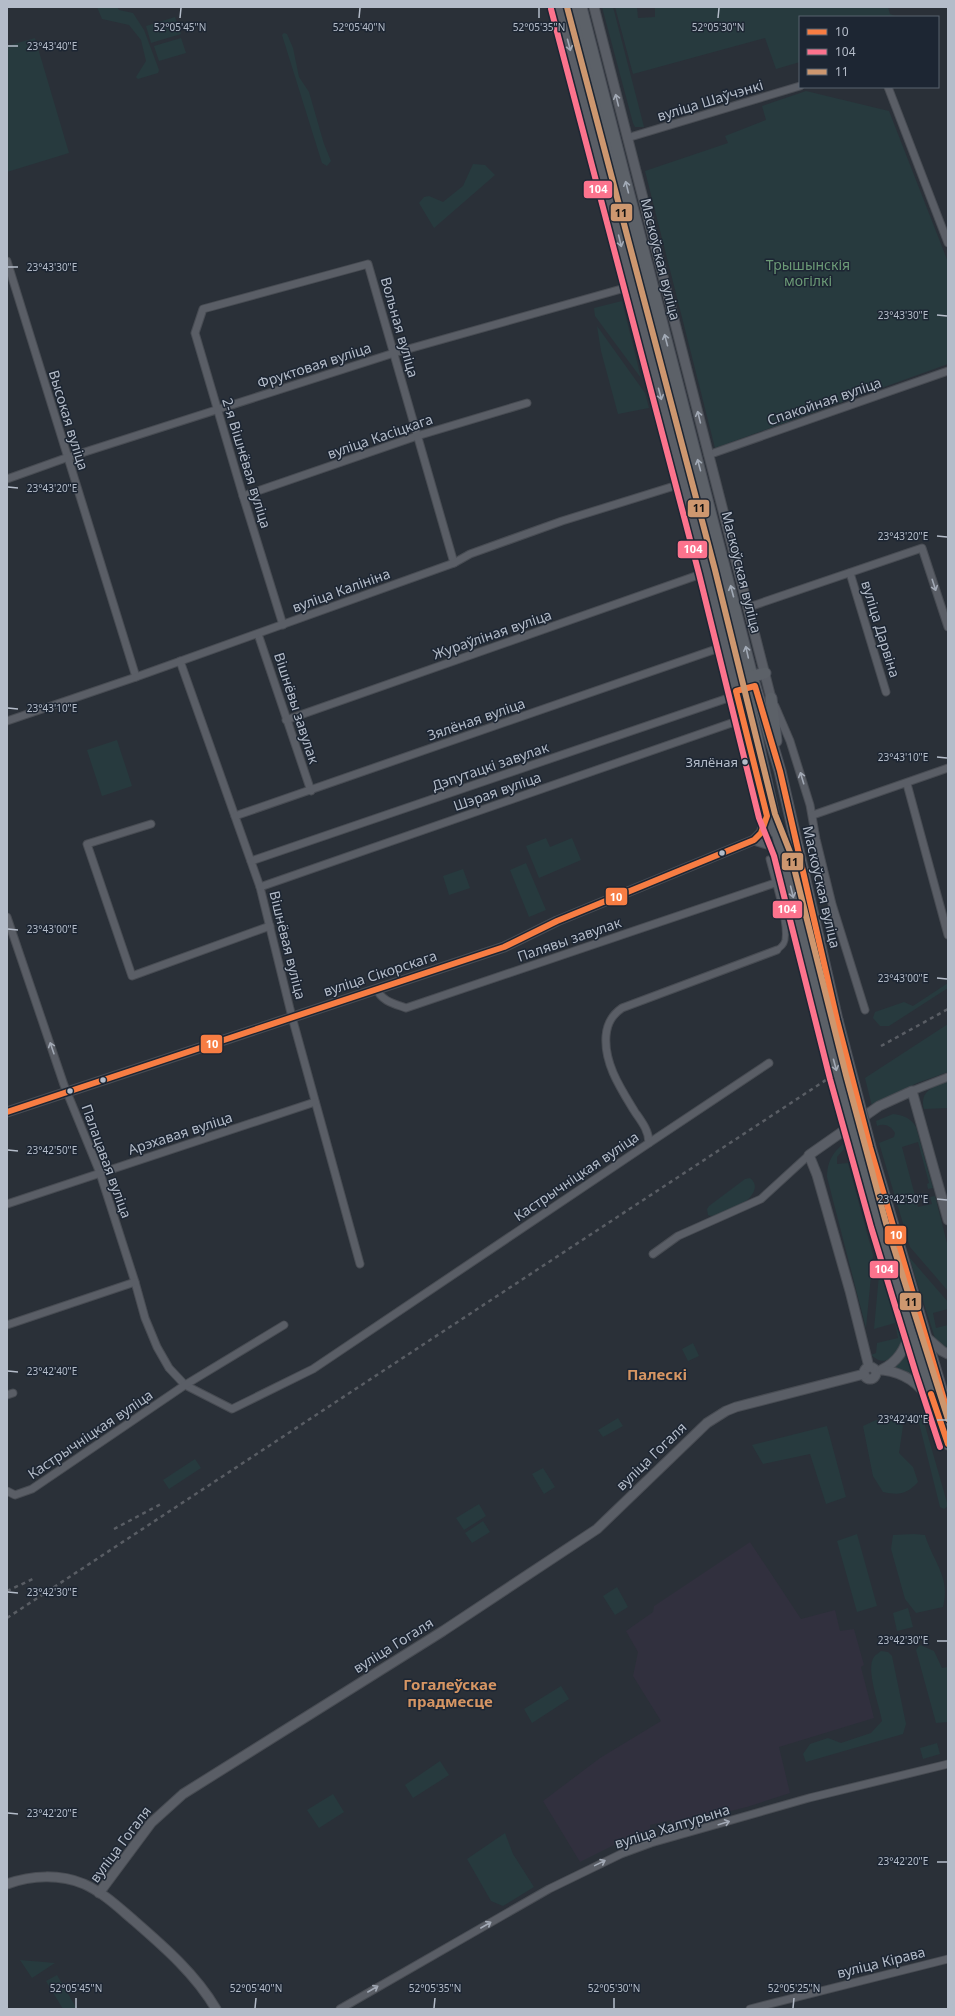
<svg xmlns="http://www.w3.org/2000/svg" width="955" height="2016" font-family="'Noto Sans',sans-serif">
<rect width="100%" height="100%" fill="#2a3038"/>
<polygon fill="#31303e" points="750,1542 801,1619 835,1610 840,1631 854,1629 864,1665 861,1667 874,1718 779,1747 790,1793 747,1807 673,1825 671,1820 650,1825 650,1831 624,1840 580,1862 543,1801 600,1758 661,1721 633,1676 638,1652 626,1631 653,1612 654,1606"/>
<g fill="#273a3e">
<polygon points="97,7 117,7 119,10 133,13 144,30 159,70 158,73 138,79 136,77 146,61 141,40 129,25 102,19"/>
<polygon points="602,7 613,7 644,127 635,127 633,123"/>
<polygon points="615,7 637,7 638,18 655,17 655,7 888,7 890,14 898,17 800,17 800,62 776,69 765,38 633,74"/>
<polygon points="175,17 181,34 151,43 146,26"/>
<polygon points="284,33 287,34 293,48 299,77 309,92 324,144 331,161 327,166 322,163 282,35"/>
<polygon points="35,38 69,153 7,172 7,46"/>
<polygon points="181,38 186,53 159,61 154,46"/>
<polygon points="806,91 889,111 948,262 948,364 715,448 645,171 728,143 725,136 766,120 762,106"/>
<polygon points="473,164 485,165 495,175 434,228 419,203 424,197 429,196 443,202 463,186"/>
<polygon points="622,301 641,378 595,316 594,308"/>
<polygon points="597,326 645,393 649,408 618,414 601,351"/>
<polygon points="117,740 132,786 102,796 87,750"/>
<polygon points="546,838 550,847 572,838 581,860 539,878 526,846"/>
<polygon points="526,863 546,910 529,917 510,870"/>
<polygon points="463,869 470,888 449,895 443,876"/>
<polygon points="948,983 948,988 889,1026 880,1026 873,1018 875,1012 904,1002 913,1006"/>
<polygon points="948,1024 948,1072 917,1083 872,1106 865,1078"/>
<path d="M948,1081V1108L924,1109C919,1091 934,1086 948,1081Z"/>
<path d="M893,1114C903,1115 911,1118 916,1127L933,1188L928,1189L927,1184L929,1183L918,1142L902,1147L918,1207L932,1204L930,1197L935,1196L948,1247V1291L910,1247L879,1143L894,1137L895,1133C891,1126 885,1123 877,1126L876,1121Z"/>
<path d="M843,1144L844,1149L837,1157V1164L848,1163L873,1255L866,1328L827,1177C827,1163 832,1153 843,1144Z"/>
<path d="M750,1178C771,1195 718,1221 708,1215L707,1209L709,1206L745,1179Z"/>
<polygon points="909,1257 948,1302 948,1309 933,1313 936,1328 948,1325 948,1350 944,1348 935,1338"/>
<path d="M880,1264L903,1342C902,1346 899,1349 896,1353C888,1362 881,1364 871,1355L876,1353L877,1343L898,1338L895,1323L874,1329Z"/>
<polygon points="693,1343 699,1356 688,1361 682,1349"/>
<polygon points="907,1354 909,1355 914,1376 895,1367"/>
<polygon points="922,1415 948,1506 944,1509 940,1507 918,1419"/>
<polygon points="618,1418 623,1426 603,1437 598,1430"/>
<path d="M876,1420L896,1421L903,1426L899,1453L913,1467L918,1482C906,1495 899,1495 883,1492L873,1476L863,1426Z"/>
<polygon points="827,1426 846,1497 826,1504 810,1454 763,1464 752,1445"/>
<polygon points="195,1459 201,1468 169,1489 163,1480"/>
<polygon points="543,1468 555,1487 544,1494 532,1474"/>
<polygon points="479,1504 486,1516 464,1530 456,1518"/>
<polygon points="483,1521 490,1532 472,1543 465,1533"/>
<polygon points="857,1534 877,1606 857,1612 837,1541"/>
<path d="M914,1534L925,1535C933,1562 951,1577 943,1607L916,1613L905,1599L891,1549L893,1535Z"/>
<polygon points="617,1587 628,1607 615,1615 603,1596"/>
<polygon points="908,1608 913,1627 897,1631 893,1613"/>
<polygon points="920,1645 934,1651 942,1668 948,1667 948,1722 936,1723 916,1650"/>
<path d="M881,1651L888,1652L892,1656L906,1724L903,1734L806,1762L803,1754L810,1744L828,1738L841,1743L871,1733L882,1721C880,1707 865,1668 874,1657C876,1654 879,1653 881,1651Z"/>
<polygon points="561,1686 569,1699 532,1723 524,1709"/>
<polygon points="937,1743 940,1754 923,1759 920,1748"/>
<polygon points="440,1761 449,1775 413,1798 405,1785"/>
<polygon points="333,1794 344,1812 319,1828 307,1810"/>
<polygon points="505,1833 513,1854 534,1887 503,1906 491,1901 467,1859"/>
<polygon points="20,1960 55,1963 32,1978"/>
<polygon points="57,1975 77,2009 63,2009 46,1981"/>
</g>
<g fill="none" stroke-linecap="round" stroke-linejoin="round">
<g stroke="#484c53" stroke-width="7">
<path id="pedestrian" d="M769,859C774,879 788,921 785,940C784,945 781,947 777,950"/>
</g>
<g stroke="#484c53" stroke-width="9">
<g id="minor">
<polyline points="888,87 948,243"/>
<polyline points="627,138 800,86"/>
<polyline points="7,261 136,677"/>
<polyline points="708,455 948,371"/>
<polyline points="7,479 63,459 394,353 632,286"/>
<polyline points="243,496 417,436 527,403"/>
<polyline points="850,573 886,692"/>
<polyline points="749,607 922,548 948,627"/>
<polyline points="283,625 243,496 195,333 203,309 368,264 454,563"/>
<polyline points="258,634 311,791"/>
<polyline points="180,661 260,887 292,1017 360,1264"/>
<polyline points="775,706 790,741 810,805 816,839 832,904 865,1010"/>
<polyline points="286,720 707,572"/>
<polyline points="7,721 136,677 454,563 470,554 562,521 684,483"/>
<polyline points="907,784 948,935"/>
<polyline points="813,815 948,768"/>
<polyline points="235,816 725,646"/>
<polyline points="151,824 87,844 132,976 270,926"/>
<polyline points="251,861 737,695"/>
<polyline points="260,887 743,719"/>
<path d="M7,917L64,1085L100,1173L135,1282L145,1318L157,1347L169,1368L185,1385L232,1409L313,1369L649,1143C649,1131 642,1122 635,1112C621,1089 604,1064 606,1036C607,1023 612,1015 622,1008L777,950"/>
<path d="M377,989C381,1001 395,1004 406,1008L775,883"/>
<polyline points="912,1091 948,1077"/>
<polyline points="649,1143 769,1063"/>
<polyline points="7,1204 315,1102"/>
<polyline points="653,1254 678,1236 761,1199 809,1155"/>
<polyline points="7,1325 135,1282"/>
<polyline points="7,1395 13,1393"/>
<polyline points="7,1491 15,1495 32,1489 185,1385 284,1325"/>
<polyline points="340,2009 549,1889 621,1854 651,1843 809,1798 948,1764"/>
<polyline points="750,2009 948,1959"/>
</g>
</g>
<g stroke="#484c53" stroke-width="11">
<g id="tertiary">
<polyline points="559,7 707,572 767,816 774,832"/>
<polyline points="594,7 771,698"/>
<polyline points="754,840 770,845 782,854"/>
<polyline points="7,1112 504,947 557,921 754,840 761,833 767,816"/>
<polyline points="926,1337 942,1351 948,1354"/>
<circle cx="870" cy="1373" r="6"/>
<polyline points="869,1367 850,1291 817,1175 809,1155 879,1106 912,1091 948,1220"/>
<path d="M881,1370C898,1362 905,1349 910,1332"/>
<path d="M883,1370C905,1373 919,1383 931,1402"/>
<path d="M7,1884C32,1875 60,1874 84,1884C102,1892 117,1906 131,1918C162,1945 195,1973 216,2009"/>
<polyline points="99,1893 151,1823 183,1794 443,1631 597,1529 707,1423 726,1411 736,1407 864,1374"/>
</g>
</g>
<g stroke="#484c55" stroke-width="13">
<g id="primary">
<polyline points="571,7 746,688 782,854 825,1027"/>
<polyline points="581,7 752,676 780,771 837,1020"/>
<polyline points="746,678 765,673"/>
<polyline points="771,698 776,741"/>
<polyline points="870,1147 948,1413"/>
<polyline points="858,1152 910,1332 948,1444"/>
</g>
</g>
<use href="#pedestrian" stroke="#5a5e66" stroke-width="5"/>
<use href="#minor" stroke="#5a5e66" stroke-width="7"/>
<use href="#tertiary" stroke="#5a5e66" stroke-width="9"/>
<use href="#primary" stroke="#5c6168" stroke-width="11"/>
<g stroke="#595d64" stroke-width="2.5" stroke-dasharray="4 4" stroke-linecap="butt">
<polyline points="881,1046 948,1009"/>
<polyline points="114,1529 161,1504"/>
<polyline points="7,1591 35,1578"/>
<polyline points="7,1618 835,1074"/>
</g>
<g stroke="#484c55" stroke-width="13" stroke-linecap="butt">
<g id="primary-bridge">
<polyline points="837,1020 870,1147"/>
<polyline points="825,1027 858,1152"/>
</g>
</g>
<use href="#primary-bridge" stroke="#5c6168" stroke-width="11"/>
<g stroke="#1d2633" stroke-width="9">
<g id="bus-1">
<polyline points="7,1112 504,947 557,921 754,840 761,833 767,816 736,691 755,686 780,771 837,1020 870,1147 948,1413"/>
<polyline points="931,1394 948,1444"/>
</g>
</g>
<g stroke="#1d2633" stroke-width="9">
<polyline id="bus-2" points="551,9 699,574 759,818 774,856 830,1079 871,1227 916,1374 940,1447"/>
</g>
<g stroke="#1d2633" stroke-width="9">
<polyline id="bus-3" points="567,7 715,570 775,814 790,852 846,1075 886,1223 948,1419"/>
</g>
<use href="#bus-1" stroke="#f77d43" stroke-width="6"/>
<use href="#bus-2" stroke="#fc738d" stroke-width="6"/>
<use href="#bus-3" stroke="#cd976f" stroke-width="6"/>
</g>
<defs><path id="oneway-shaft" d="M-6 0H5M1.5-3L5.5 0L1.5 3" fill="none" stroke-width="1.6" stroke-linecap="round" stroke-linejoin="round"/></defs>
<g stroke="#a2a9b5">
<use href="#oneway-shaft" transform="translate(569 45) rotate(75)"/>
<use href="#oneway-shaft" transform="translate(617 100) rotate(-104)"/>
<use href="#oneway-shaft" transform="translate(620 241) rotate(76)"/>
<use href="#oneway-shaft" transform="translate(660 394) rotate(75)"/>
<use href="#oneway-shaft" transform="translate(699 417) rotate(-104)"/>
<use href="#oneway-shaft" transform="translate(934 585) rotate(72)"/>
<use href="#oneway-shaft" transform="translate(802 778) rotate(-107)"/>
<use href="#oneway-shaft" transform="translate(52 1048) rotate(-109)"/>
<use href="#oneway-shaft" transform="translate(724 1823) rotate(-17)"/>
<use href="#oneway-shaft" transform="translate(600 1863) rotate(-26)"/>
<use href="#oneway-shaft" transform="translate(486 1925) rotate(-30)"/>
<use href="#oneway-shaft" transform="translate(373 1989) rotate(-30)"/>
</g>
<g stroke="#a2aab6">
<use href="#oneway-shaft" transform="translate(627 187) rotate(-104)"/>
<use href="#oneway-shaft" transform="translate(666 340) rotate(-105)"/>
<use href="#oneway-shaft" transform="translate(699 465) rotate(-105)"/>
<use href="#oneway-shaft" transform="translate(732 591) rotate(-105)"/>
<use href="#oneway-shaft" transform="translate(747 652) rotate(-103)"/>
<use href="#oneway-shaft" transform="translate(792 892) rotate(76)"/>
<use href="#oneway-shaft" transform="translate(835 1065) rotate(75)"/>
</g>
<path fill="none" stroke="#b4bcc9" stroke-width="1.5" d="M180,18L181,8M359,18L360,8M539,18V8M718,18L719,8M8,46H18M8,267H18M937,315L947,316M8,487L18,488M937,536L947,537M8,708L18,709M937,757L947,758M8,929L18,930M937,978L947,979M8,1150L18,1151M937,1199L947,1200M8,1371L18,1372M937,1420H947M8,1592L18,1593M937,1641H947M8,1813L18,1814M937,1862H947M76,2008V1998M255,2008L256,1998M434,2008L435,1998M614,2008V1998M793,2008L794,1998"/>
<g fill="#b4bcc9" stroke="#1d2633" stroke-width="1.5">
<circle cx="745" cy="762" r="3.5"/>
<circle cx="722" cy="853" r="3.5"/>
<circle cx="103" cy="1080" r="3.5"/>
<circle cx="70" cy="1091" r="3.5"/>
</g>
<g text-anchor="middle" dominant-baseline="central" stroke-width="3" stroke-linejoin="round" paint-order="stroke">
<g font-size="13" fill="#b4bcc9" stroke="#1d2633" text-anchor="end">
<text x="738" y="762">Зялёная</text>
</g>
<g font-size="14" fill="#b4bcc9" stroke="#1d2633">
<text transform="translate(710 100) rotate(-17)">вуліца Шаўчэнкі</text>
<text transform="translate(661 259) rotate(76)">Маскоўская вуліца</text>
<text transform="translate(400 327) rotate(74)">Вольная вуліца</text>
<text transform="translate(314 365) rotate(-18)">Фруктовая вуліца</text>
<text transform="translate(824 401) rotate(-19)">Спакойная вуліца</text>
<text transform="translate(69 420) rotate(73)">Высокая вуліца</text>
<text transform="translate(380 436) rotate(-19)">вуліца Касіцкага</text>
<text transform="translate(247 463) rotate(73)">2-я Вішнёвая вуліца</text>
<text transform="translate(742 572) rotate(76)">Маскоўская вуліца</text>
<text transform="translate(341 590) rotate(-20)">вуліца Калініна</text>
<text transform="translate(881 629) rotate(73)">вуліца Дарвіна</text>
<text transform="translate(492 634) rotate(-19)">Жураўліная вуліца</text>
<text transform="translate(297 708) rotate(72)">Вішнёвы завулак</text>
<text transform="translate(476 719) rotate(-19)">Зялёная вуліца</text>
<text transform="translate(490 766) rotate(-19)">Дэпутацкі завулак</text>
<text transform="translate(497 791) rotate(-19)">Шэрая вуліца</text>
<text transform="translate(822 887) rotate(77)">Маскоўская вуліца</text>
<text transform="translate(569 939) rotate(-19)">Палявы завулак</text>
<text transform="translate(288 945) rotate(76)">Вішнёвая вуліца</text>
<text transform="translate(380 973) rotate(-18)">вуліца Сікорскага</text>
<text transform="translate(180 1133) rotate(-18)">Арэхавая вуліца</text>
<text transform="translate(107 1161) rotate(70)">Палацавая вуліца</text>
<text transform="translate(576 1176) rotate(-34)">Кастрычніцкая вуліца</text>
<text transform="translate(90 1434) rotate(-34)">Кастрычніцкая вуліца</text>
<text transform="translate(651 1456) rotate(-44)">вуліца Гогаля</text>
<text transform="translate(393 1645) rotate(-32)">вуліца Гогаля</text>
<text transform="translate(672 1826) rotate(-17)">вуліца Халтурына</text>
<text transform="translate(120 1844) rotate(-53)">вуліца Гогаля</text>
<text transform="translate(881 1962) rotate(-14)">вуліца Кірава</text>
</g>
<g font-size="14" fill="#6b9a76" stroke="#1d2633">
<text x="808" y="264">Трышынскія<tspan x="808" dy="16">могілкі</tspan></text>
</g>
<g font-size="15" font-weight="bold" fill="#d59563" stroke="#1d2633">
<text x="657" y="1374">Палескі</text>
<text x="450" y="1684">Гогалеўскае<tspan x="450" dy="17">прадмесце</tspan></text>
</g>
</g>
<g font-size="10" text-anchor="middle" fill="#b4bcc9" stroke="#1d2633" stroke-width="3" stroke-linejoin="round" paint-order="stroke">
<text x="180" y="31">52°05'45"N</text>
<text x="359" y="31">52°05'40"N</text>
<text x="539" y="31">52°05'35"N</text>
<text x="718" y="31">52°05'30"N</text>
<text x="52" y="50">23°43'40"E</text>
<text x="52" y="271">23°43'30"E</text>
<text x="903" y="319">23°43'30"E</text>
<text x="52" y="492">23°43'20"E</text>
<text x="903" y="540">23°43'20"E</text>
<text x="52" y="712">23°43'10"E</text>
<text x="903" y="761">23°43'10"E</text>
<text x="52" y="933">23°43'00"E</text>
<text x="903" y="982">23°43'00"E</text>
<text x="52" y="1154">23°42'50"E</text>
<text x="903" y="1203">23°42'50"E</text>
<text x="52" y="1375">23°42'40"E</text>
<text x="903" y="1423">23°42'40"E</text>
<text x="52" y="1596">23°42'30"E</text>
<text x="903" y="1644">23°42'30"E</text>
<text x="52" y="1817">23°42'20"E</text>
<text x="903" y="1865">23°42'20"E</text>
<text x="76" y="1992">52°05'45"N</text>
<text x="256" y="1992">52°05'40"N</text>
<text x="435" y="1992">52°05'35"N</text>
<text x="614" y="1992">52°05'30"N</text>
<text x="794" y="1992">52°05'25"N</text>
</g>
<g stroke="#1d2633" stroke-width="1.5">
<rect x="583" y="180" width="30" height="19" rx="4" fill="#fc738d"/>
<rect x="610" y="203" width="23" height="19" rx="4" fill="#cd976f"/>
<rect x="687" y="499" width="23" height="19" rx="4" fill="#cd976f"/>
<rect x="677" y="540" width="31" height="19" rx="4" fill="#fc738d"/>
<rect x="781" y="852" width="23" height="19" rx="4" fill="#cd976f"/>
<rect x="605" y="887" width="23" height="19" rx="4" fill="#f77d43"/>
<rect x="772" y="900" width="31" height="19" rx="4" fill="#fc738d"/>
<rect x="200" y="1034" width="23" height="20" rx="4" fill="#f77d43"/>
<rect x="884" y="1225" width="23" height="20" rx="4" fill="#f77d43"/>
<rect x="869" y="1260" width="30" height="19" rx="4" fill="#fc738d"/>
<rect x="899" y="1292" width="23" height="19" rx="4" fill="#cd976f"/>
</g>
<g font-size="11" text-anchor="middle" font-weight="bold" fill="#fff">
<text x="598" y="193">104</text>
<text x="693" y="553">104</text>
<text x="616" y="901">10</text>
<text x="787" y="913">104</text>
<text x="212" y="1048">10</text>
<text x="896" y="1239">10</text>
<text x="884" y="1273">104</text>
</g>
<g font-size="11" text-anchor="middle" font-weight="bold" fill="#111">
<text x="621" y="217">11</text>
<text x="699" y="512">11</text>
<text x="792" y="866">11</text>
<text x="911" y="1306">11</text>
</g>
<rect width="955" height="2016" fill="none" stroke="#b4bcc9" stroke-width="16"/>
<rect x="799" y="16" width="140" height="72" fill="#1d2633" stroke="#59626f"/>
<rect x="807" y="29" width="20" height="6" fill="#f77d43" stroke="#59626f"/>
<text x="835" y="36" font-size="12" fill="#b4bcc9">10</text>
<rect x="807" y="49" width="20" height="6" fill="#fc738d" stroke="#59626f"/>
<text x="835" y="56" font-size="12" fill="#b4bcc9">104</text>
<rect x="807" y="69" width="20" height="6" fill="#cd976f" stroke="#59626f"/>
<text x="835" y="76" font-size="12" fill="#b4bcc9">11</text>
</svg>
